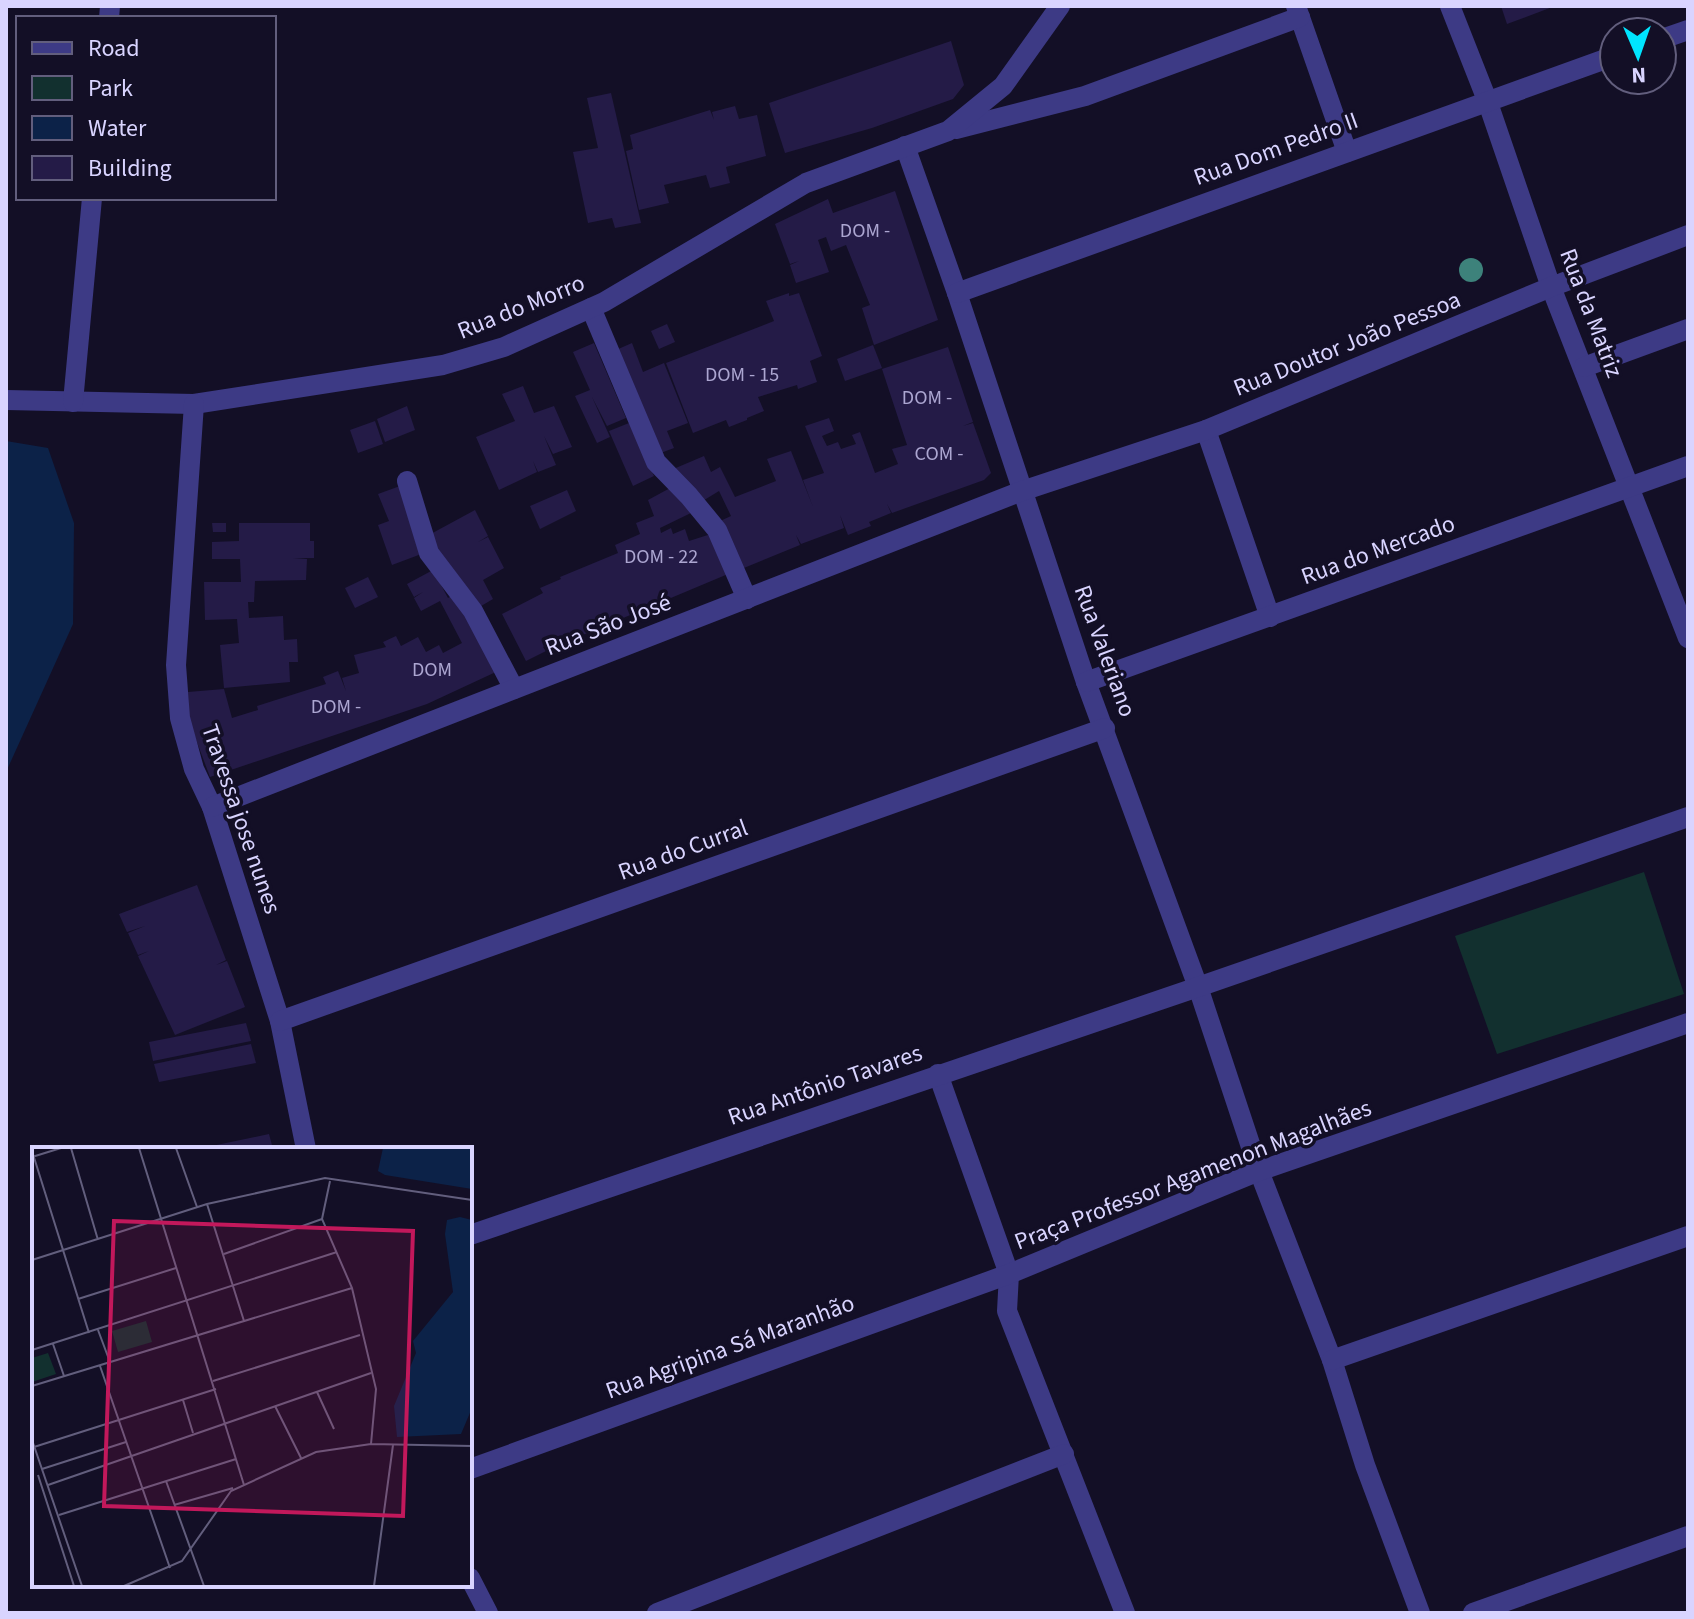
<svg xmlns="http://www.w3.org/2000/svg" width="1694" height="1619" font-family="'Source Sans 3',sans-serif">
	<style>
		.green { fill: #12302f }
		.water { fill: #0c2248 }
		.building { fill: #241b47 }
		.lines { fill: none; stroke-linecap: round; stroke-linejoin: round }
		.minor { stroke: #3d3a85; stroke-width: 20 }
		.tree { fill: #3d827b }
		.labels { text-anchor: middle; dominant-baseline: central; stroke-width: 7; stroke-linejoin: round; paint-order: stroke }
		.number-label { font-size: 20px; fill: #aca6d1 }
		.street-label { font-size: 24px; fill: #d9d4ff; stroke: #130f26 }
		.inset-road { fill: none; stroke: #625e7d; stroke-width: 2 }
		.view { fill: #c2185b; fill-opacity: 0.15; stroke: #c2185b; stroke-width: 4 }
		.inset-edge { fill: none; stroke: #d9d4ff; stroke-width: 4 }
	</style>
	<rect width="100%" height="100%" fill="#130f26"/>
	<path class="green" d="M1644,872L1684,994L1497,1054L1455,936Z"/>
	<path class="water" d="M6,441L48,448L74,523L73,624L6,772Z"/>
	<g class="building">
		<path d="M1501,6H1555L1507,24Z"/>
		<path d="M951,41L964,85L953,99L872,128L785,153L769,103Z"/>
		<path d="M611,93L641,223L615,228L612,218L588,223L573,152L598,148L587,98Z"/>
		<path d="M735,106L739,119L757,115L766,156L726,167L730,183L710,188L706,175L664,185L669,203L639,210L626,151L633,149L630,135L710,110L714,120L712,112Z"/>
		<path d="M895,191L938,320L874,345L862,308L870,305L846,245L831,251L826,237L818,240L829,272L796,283L790,265L799,261L790,264L775,224L828,199L833,213Z"/>
		<path d="M789,293V296L799,293L822,356L810,361L817,382L798,389L797,385L758,397L764,411L747,418V420L729,427L726,420L693,433L666,363L774,321L766,301Z"/>
		<path d="M667,324L675,342L659,349L651,331Z"/>
		<path d="M594,343L626,418L607,426L592,397L610,437L597,443L575,396L590,390L573,352Z"/>
		<path d="M632,343L643,372L664,363L688,423L667,431L674,448L658,454L616,350Z"/>
		<path d="M873,345L882,368L845,381L837,359Z"/>
		<path d="M948,347L973,422L963,426L973,423L991,473L984,480L892,513L887,504L891,513L869,522L871,526L848,535L840,515L844,528L801,544L796,535L800,545L739,570L718,522L731,516L719,491L701,502L671,470L704,456L711,472L720,467L735,497L776,481L767,459L791,451L813,507L803,480L824,473L805,426L829,418L834,431L822,436L827,446L838,442L841,449L856,444L852,435L860,432L875,473L898,464L892,449L907,445L882,369Z"/>
		<path d="M523,386L534,413L554,406L572,447L553,454L544,436L556,465L538,472L533,461L537,472L499,490L476,437L515,421L502,394Z"/>
		<path d="M407,406L415,430L385,442L377,419Z"/>
		<path d="M375,421L383,444L358,453L350,430Z"/>
		<path d="M629,423L654,476L633,486L609,431Z"/>
		<path d="M400,486L424,553L392,565L378,525L389,521L378,494Z"/>
		<path d="M672,487L693,512L660,528L661,533L671,528L673,534L685,529L689,541L711,534L728,574L566,642L563,637L543,647L546,651L526,661L502,614L543,593L540,588L561,579L560,577L618,553L615,545L640,534L636,523L654,516L648,500Z"/>
		<path d="M567,490L576,511L540,529L530,506Z"/>
		<path d="M475,510L488,536L478,542L488,537L504,568L483,580L493,599L476,609L427,536Z"/>
		<path d="M212,523H226V532H213Z"/>
		<path d="M239,523H310V541H314V558H293L307,559L306,580L255,581L254,602H248L249,618L283,616L284,640L297,639L298,662H289L290,682L224,688L220,645L239,643L237,619L205,620L204,582H241L240,559H212V542L239,541Z"/>
		<path d="M433,570L448,598L454,594L498,671L427,704L210,777L189,721L188,692L224,689L232,718L258,710L257,706L326,684L323,677L338,671L346,691L342,678L359,673L354,655L386,647L383,642L396,636L401,646L418,637L426,652L439,645L443,653L462,643L440,601L421,611L414,598L423,592L414,597L407,584Z"/>
		<path d="M368,577L378,597L355,608L345,588Z"/>
		<path d="M197,885L226,960L216,965L227,961L245,1007L175,1035L138,956L149,951L138,955L128,933L145,926L127,932L119,914Z"/>
		<path d="M246,1023L251,1041L153,1061L149,1042Z"/>
		<path d="M251,1044L256,1063L159,1082L154,1064Z"/>
		<path d="M269,1134L273,1149H202V1148Z"/>
	</g>
	<g class="lines">
		<g class="minor">
			<path d="M1296,6L1347,152"/>
			<path d="M1450,6L1487,100L1551,287L1688,638"/>
			<path d="M109,18L110,6"/>
			<path d="M1662,39L1688,30"/>
			<path d="M956,129L1085,96L1300,17"/>
			<path d="M905,146L957,293L1086,682L1198,987L1259,1171L1332,1360L1365,1465L1420,1613"/>
			<path d="M957,293L1614,56"/>
			<path d="M591,308L656,462L689,496L717,530L747,599"/>
			<path d="M1584,367L1688,329"/>
			<path d="M6,400L194,404L443,365L504,347L604,302L806,183L948,131L1003,86L1060,6"/>
			<path d="M73,402L92,198"/>
			<path d="M194,404L176,665L180,718L194,769L212,807L280,1021L306,1149"/>
			<path d="M1206,430L1270,617"/>
			<path d="M407,481L429,553L473,611L514,689"/>
			<path d="M1086,682L1688,466"/>
			<path d="M212,807L1022,491L1206,430L1551,287L1688,235"/>
			<path d="M280,1021L1105,728"/>
			<path d="M938,1074L1009,1274L1007,1311L1125,1613"/>
			<path d="M470,1235L1198,987L1688,817"/>
			<path d="M1332,1360L1688,1236"/>
			<path d="M470,1469L1009,1274L1259,1171L1688,1023"/>
			<path d="M470,1578L488,1613"/>
			<path d="M657,1613L1064,1454"/>
			<path d="M1473,1613L1688,1536"/>
		</g>
	</g>
	<circle class="tree" cx="1471" cy="270" r="12"/>
	<g class="labels">
		<g class="number-label">
			<text x="865" y="231">DOM -</text>
			<text x="742" y="375">DOM - 15</text>
			<text x="927" y="398">DOM -</text>
			<text x="939" y="454">COM -</text>
			<text x="661" y="557">DOM - 22</text>
			<text x="432" y="670">DOM</text>
			<text x="336" y="707">DOM -</text>
		</g>
		<g class="street-label">
			<text transform="translate(1276 149) rotate(-20)">Rua Dom Pedro II</text>
			<text transform="translate(521 307) rotate(-22)">Rua do Morro</text>
			<text transform="translate(1591 313) rotate(69)">Rua da Matriz</text>
			<text transform="translate(1347 344) rotate(-22)">Rua Doutor João Pessoa</text>
			<text transform="translate(1378 550) rotate(-20)">Rua do Mercado</text>
			<text transform="translate(608 625) rotate(-21)">Rua São José</text>
			<text transform="translate(1105 651) rotate(70)">Rua Valeriano</text>
			<text transform="translate(241 819) rotate(71)">Travessa jose nunes</text>
			<text transform="translate(683 850) rotate(-20)">Rua do Curral</text>
			<text transform="translate(825 1085) rotate(-19)">Rua Antônio Tavares</text>
			<text transform="translate(1193 1175) rotate(-21)">Praça Professor Agamenon Magalhães</text>
			<text transform="translate(730 1347) rotate(-20)">Rua Agripina Sá Maranhão</text>
		</g>
	</g>
	<g transform="translate(32 1147)">
		<rect width="440" height="440" fill="#130f26"/>
		<path d="M114,174L120,195L86,205L80,184ZM16,206L24,227L0,235V211Z" fill="#12302f"/>
		<path d="M351,1H440V42L353,28L346,24ZM428,70L440,73V261L429,287L365,290L362,259L384,206L381,194L421,145L413,87L415,73Z" fill="#0c2248"/>
		<path class="inset-road" d="M39,1L66,93M107,1L212,338M144,1L165,60M0,4L57,186M0,10L29,1M298,34L290,72L320,141L344,242L339,297M175,57L212,174M192,107L290,72M0,113L175,57L293,31L440,53M46,152L144,121M66,183L78,215M21,197L32,229M0,203L305,105M68,219L138,421M181,234L328,188M0,239L320,141M285,245L302,282M151,253L161,286M243,259L269,311M0,293L50,439M2,300L184,242M10,322L94,295M6,328L42,439M134,334L172,439M16,338L339,226M142,358L201,341M27,368L204,312M92,439L150,414L199,344L284,305L339,297L440,299M342,439L361,298"/>
		<path class="view" d="M82,74L381,84L371,369L72,359Z"/>
		<rect width="440" height="440" class="inset-edge"/>
	</g>
	<rect width="1694" height="1619" fill="none" stroke="#d9d4ff" stroke-width="16"/>
	<rect x="16" y="16" width="260" height="184" fill="#130f26" stroke="#625e7d" stroke-width="2"/>
	<rect x="32" y="42" width="40" height="12" fill="#3d3a85" stroke="#625e7d" stroke-width="2"/>
	<text x="88" y="56" font-size="24" fill="#d9d4ff">Road</text>
	<rect x="32" y="76" width="40" height="24" fill="#12302f" stroke="#625e7d" stroke-width="2"/>
	<text x="88" y="96" font-size="24" fill="#d9d4ff">Park</text>
	<rect x="32" y="116" width="40" height="24" fill="#0c2248" stroke="#625e7d" stroke-width="2"/>
	<text x="88" y="136" font-size="24" fill="#d9d4ff">Water</text>
	<rect x="32" y="156" width="40" height="24" fill="#241b47" stroke="#625e7d" stroke-width="2"/>
	<text x="88" y="176" font-size="24" fill="#d9d4ff">Building</text>
	<g transform="translate(1638 56) rotate(178)"><circle r="38" fill="#130f26" stroke="#625e7d" stroke-width="2"/>
	<path d="M0-6L14 30L0 20L-14 30Z" fill="#00e5ff"/>
	<text y="-12" font-size="22" font-weight="bold" text-anchor="middle" fill="#d9d4ff">N</text>
	</g>
</svg>
